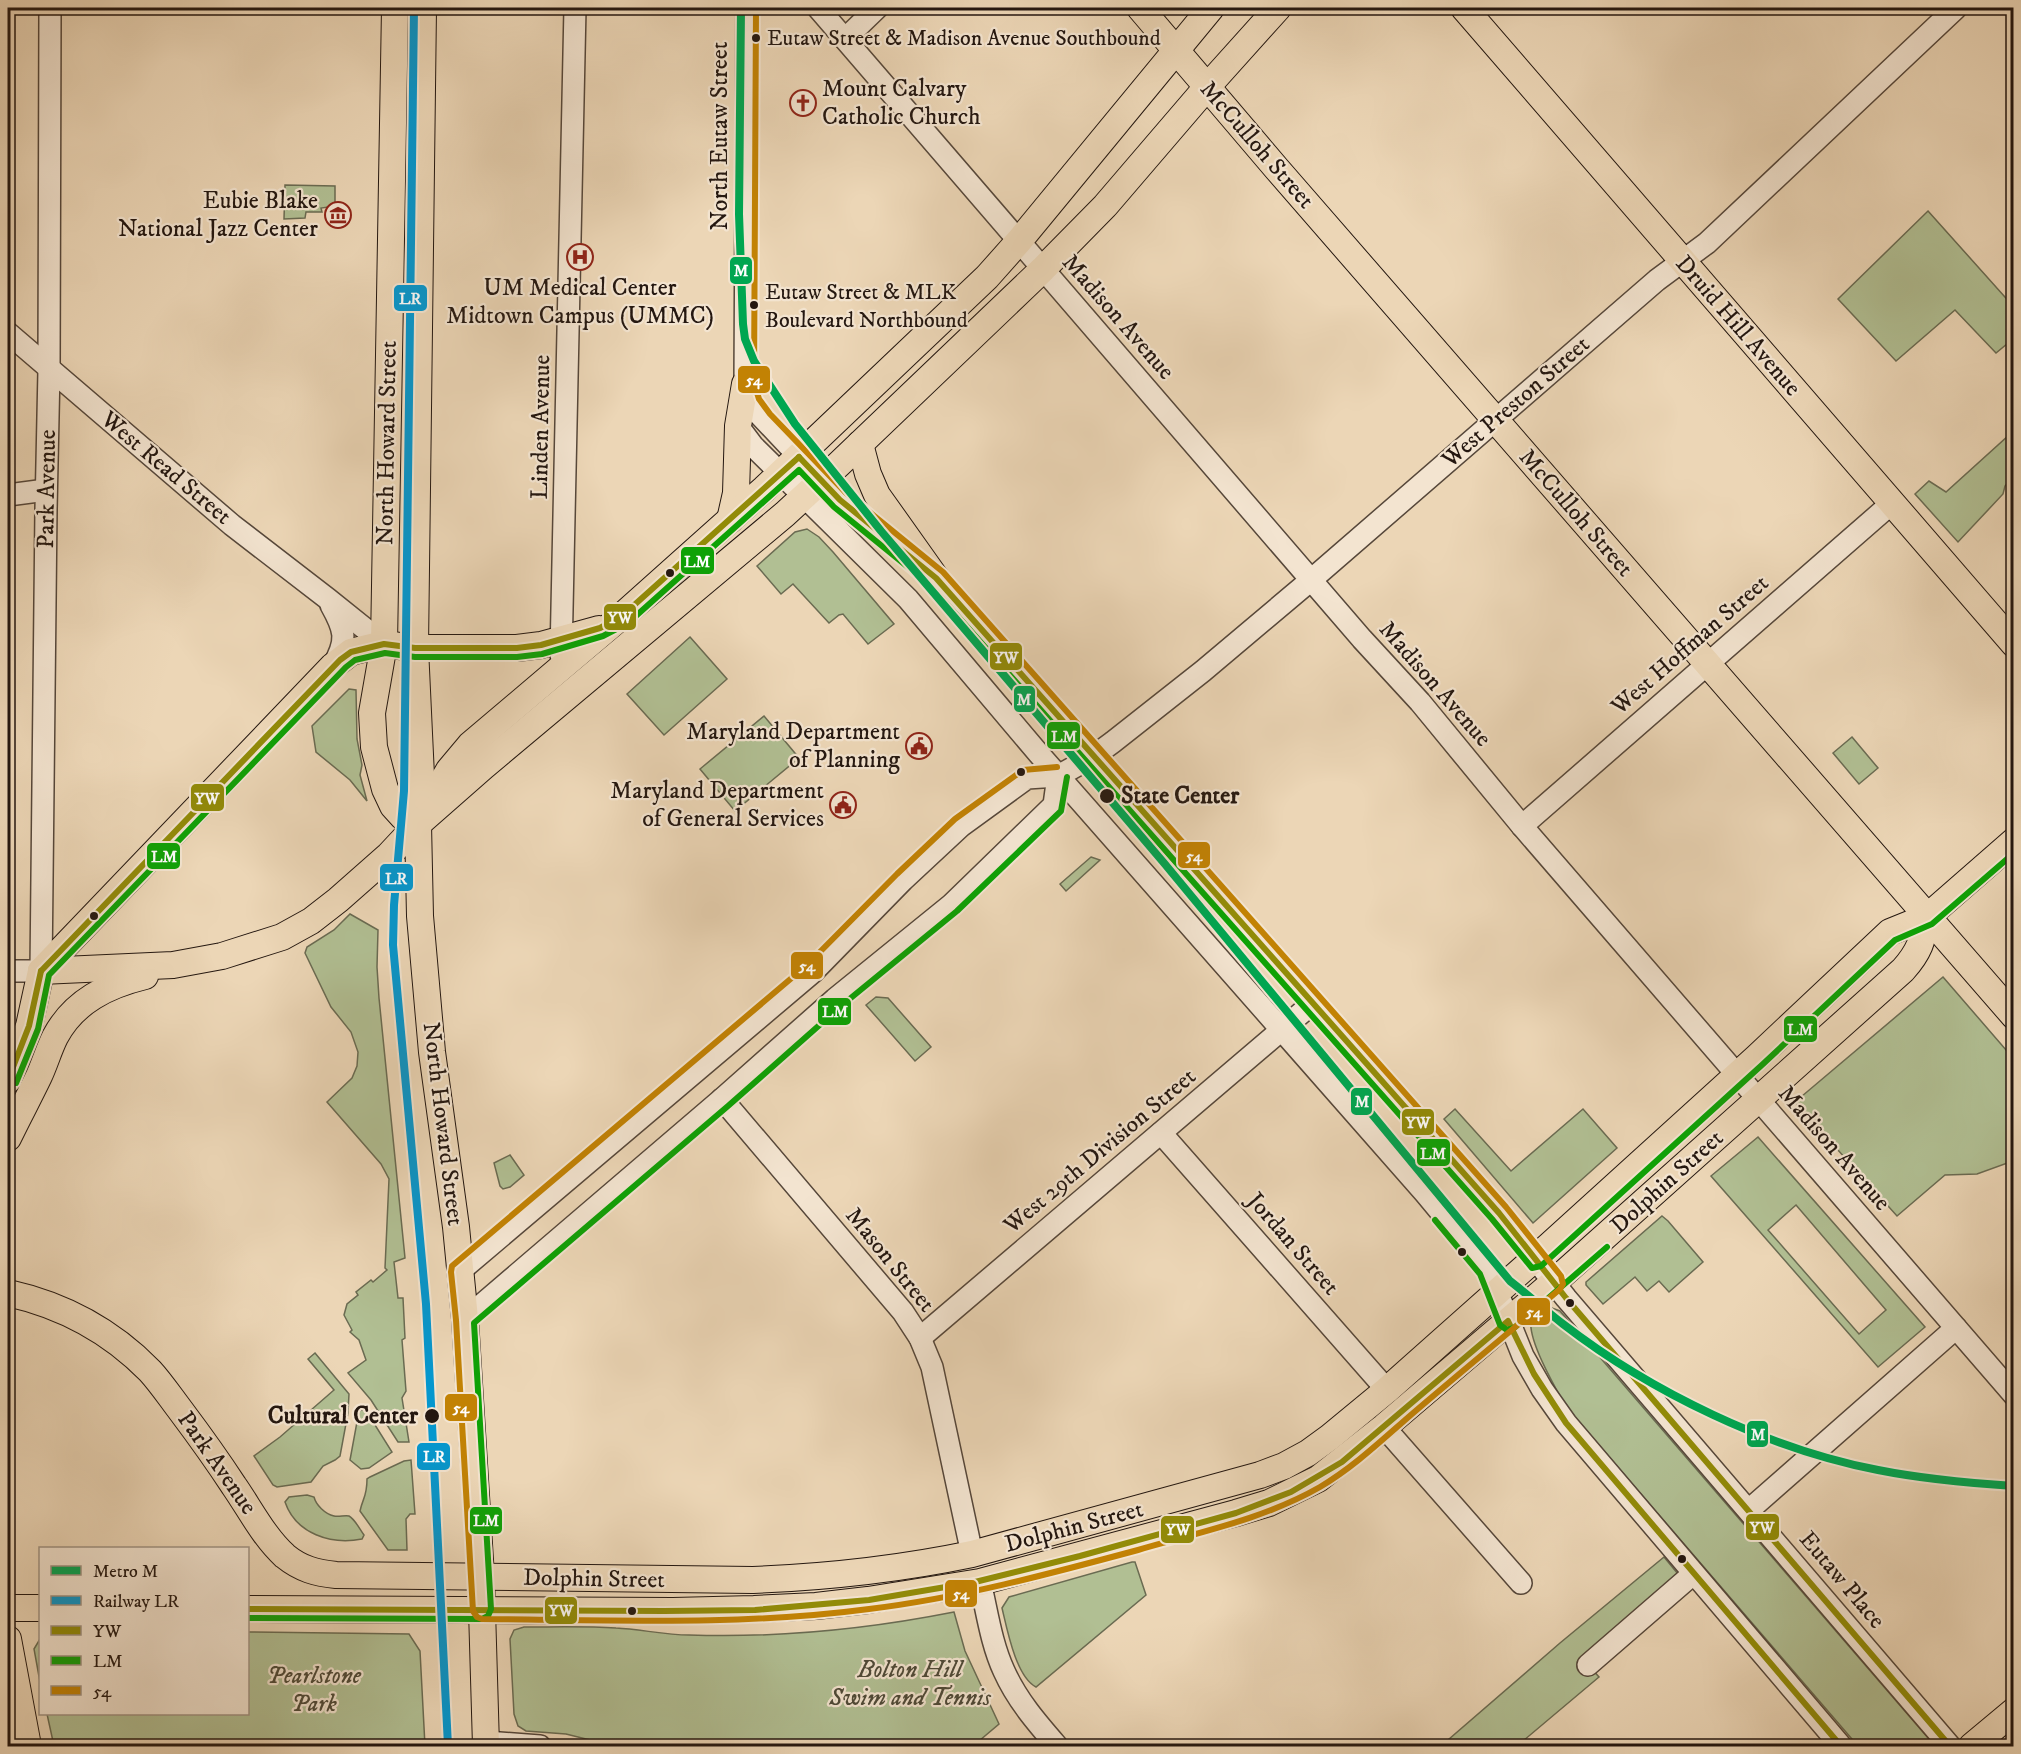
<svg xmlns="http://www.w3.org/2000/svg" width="2021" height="1754" font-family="'IM FELL DW Pica',serif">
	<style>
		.green { fill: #b1bf93; stroke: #6a6b52; stroke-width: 1.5; fill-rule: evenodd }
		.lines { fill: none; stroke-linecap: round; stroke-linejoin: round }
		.minor-casing { stroke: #56473a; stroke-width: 24 }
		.major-casing { stroke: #241710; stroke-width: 28 }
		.minor { stroke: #f3e4d0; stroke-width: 21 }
		.major { stroke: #ecd6b6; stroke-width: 26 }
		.bus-1-casing { stroke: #f3e4d0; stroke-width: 10 }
		.bus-2-casing { stroke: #f3e4d0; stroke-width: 10 }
		.bus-3-casing { stroke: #f3e4d0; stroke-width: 10 }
		.bus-1 { stroke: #928b08; stroke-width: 6 }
		.bus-2 { stroke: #0ea206; stroke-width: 6 }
		.bus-3 { stroke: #c28204; stroke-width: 6 }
		.rail-1-casing { stroke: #f3e4d0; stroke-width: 12 }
		.rail-1 { stroke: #0597ce; stroke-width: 8 }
		.metro-1-casing { stroke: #f3e4d0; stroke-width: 12 }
		.metro-1 { stroke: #00a651; stroke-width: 8 }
		.bus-dot { fill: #241710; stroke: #f3e4d0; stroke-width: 2 }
		.labels { text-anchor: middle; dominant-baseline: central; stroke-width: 4.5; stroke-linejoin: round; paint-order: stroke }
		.bus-label { font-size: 22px; fill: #241710; stroke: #f3e4d0; text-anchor: start }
		.poi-label { font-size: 24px; fill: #241710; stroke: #f3e4d0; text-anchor: end }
		.street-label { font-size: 24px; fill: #241710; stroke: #f3e4d0 }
		.stop-label { font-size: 24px; font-weight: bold; fill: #241710; stroke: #f3e4d0; text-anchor: start }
		.park-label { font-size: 24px; font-style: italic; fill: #4e4937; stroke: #f3e4d0 }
		.line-badge { stroke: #f3e4d0; stroke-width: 2 }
		.badge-label { font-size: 16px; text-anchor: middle; font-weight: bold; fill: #fff }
	</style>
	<rect width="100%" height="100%" fill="#ecd6b6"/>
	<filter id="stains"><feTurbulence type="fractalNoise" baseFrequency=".00333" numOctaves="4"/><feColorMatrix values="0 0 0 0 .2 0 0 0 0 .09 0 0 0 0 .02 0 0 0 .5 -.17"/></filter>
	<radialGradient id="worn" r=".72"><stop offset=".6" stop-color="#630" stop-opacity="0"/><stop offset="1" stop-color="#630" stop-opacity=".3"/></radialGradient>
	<g class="green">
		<path d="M285,185L335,186V206L321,208L322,212H306L305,218L284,219Z"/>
		<path d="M1928,211L2013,306V339L1996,353L1955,310L1896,361L1838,299Z"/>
		<path d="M2008,436L2013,445V476L2005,486L2003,494L1958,542L1915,494L1929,481L1946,492Z"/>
		<path d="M807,529L819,537L833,552L894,624L868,644L843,614L839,615L829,623L793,584L781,594L757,566L795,532Z"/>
		<path d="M690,637L727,679L664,735L627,694Z"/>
		<path d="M349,689L356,690L357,739L362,765L360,775L367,801L350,780L316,752L312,726Z"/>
		<path d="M764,716L799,758L735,811L700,769Z"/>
		<path d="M1852,737L1878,768L1859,784L1833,753Z"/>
		<path d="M1091,857L1100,860L1066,891L1060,884Z"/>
		<path d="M350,914L378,930L377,967L379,998L405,1258L394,1262L398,1298H403L405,1338L402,1340L406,1391L402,1398L409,1442H398L371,1400L348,1373L366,1360L359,1340L350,1332L352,1330L344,1315L347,1304L358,1295L356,1292L371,1280L373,1282L387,1270L385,1268L389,1179L381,1164L327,1102L352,1078L357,1066L358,1052L351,1032L331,1007L305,953L307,947L334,930Z"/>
		<path d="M1943,977L2013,1058V1161L1977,1174L1945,1175L1897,1216L1795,1102Z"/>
		<path d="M876,997L888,998L931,1047L915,1061L866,1005Z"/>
		<path d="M1455,1109L1511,1171L1583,1109L1617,1148L1533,1223L1444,1119Z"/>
		<path d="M1758,1137L1925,1327L1878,1367L1711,1176ZM1796,1205L1886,1310L1859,1334L1768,1230Z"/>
		<path d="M510,1155L524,1175L510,1187L503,1189L500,1186L494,1163Z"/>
		<path d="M1662,1216L1668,1221L1703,1262L1669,1292L1659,1281L1647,1291L1635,1277L1603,1304L1586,1285V1282Z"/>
		<path d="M1549,1307L1560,1311L1935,1746H1858L1566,1407C1556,1389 1528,1341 1531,1321Z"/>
		<path d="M315,1353L349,1394L348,1413L340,1456L335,1460L323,1466L311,1482L277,1487L273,1485L254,1456L280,1437L334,1390L308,1359Z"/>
		<path d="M365,1409L392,1452L369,1468L361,1469L350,1460L359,1411Z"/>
		<path d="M411,1460L415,1514H410L406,1519L407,1550H388L360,1511C363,1497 367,1497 367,1479L370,1477L404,1461Z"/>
		<path d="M307,1495L314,1497C316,1505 325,1514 334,1516C339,1517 345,1515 349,1516C355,1519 360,1530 364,1535L362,1539C331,1545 296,1534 285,1502L289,1497Z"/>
		<path d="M1664,1557L1683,1580L1591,1668L1599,1677L1517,1746H1441L1560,1643Z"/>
		<path d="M1132,1562H1135L1146,1595L1036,1687C1016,1677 1007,1629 1002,1608L1009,1597Z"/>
		<path d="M954,1612L965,1651L999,1724L973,1746H614L566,1734L526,1731L518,1726L514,1714L510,1639L514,1630L524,1627C554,1627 585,1626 616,1628C640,1629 664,1635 689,1635C777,1638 868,1629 954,1612Z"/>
		<path d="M248,1632L409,1634L420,1651L425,1746H54L47,1714H248Z"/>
		<path d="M40,1639V1682L34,1649Z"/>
	</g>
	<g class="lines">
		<defs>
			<g id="minor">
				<path d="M747,8L745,384L751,403L757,412L840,500L936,578L1008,659L1499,1213L1566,1298L1950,1746"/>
				<path d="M818,8L1362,639L1420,702L1522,826L2014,1395"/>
				<path d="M845,39L877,8"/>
				<path d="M8,333L232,525L328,599L384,644"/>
				<path d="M738,426L753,446L908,599L1039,754L1425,1193L1488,1269L1523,1356L1542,1389L1566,1423L1841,1746"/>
				<path d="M8,495L46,490"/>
				<path d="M331,605C345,630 348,640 333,666"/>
				<path d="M561,655L575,8"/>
				<path d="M1522,826L1892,503"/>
				<path d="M8,971H41L46,509L49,370L50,8"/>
				<path d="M722,1099L903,1312L920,1338L932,1367L972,1554"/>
				<path d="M1161,1133L1387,1390"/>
				<path d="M460,1271L813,972L903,880L961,826L1027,778L1058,776L1094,756L1113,742L1203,671L1311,580L1657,280L1707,243L1956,8"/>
				<path d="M465,1319L722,1099L835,999L951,905L1054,805L1058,776"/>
				<path d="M920,1338L1313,1003"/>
				<path d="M1384,1427L1521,1583"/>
				<path d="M1749,1510L1956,1328"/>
				<path d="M980,1582C987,1611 991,1643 1004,1671C1017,1700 1037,1723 1057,1746"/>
				<path d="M1588,1665L1693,1574"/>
				<path d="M486,1742L540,1746"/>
			</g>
			<g id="major">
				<path d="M395,8L384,644L372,713L374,747L385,789L393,806L403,817L418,824"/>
				<path d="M423,8L415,648L421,776L418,824L420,916L432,1052L456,1227L465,1319L481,1576L486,1746"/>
				<path d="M1140,8L1277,169L2014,1016"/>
				<path d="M1464,8L2014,644"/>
				<path d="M860,444L868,474L877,495L936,578"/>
				<path d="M730,520L736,493L738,426L745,384"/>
				<path d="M427,808L449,770L470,745L622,616L764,489L987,277L1019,241L1211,8"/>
				<path d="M41,971L173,965L222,956L282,937L311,921L338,900L389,855L418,824L484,766L785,514L839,464L1043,269L1105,206L1207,87L1278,8"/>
				<path d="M41,971L333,666L351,652L384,644L415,648H517L541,645L599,629"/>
				<path d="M8,1080L29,1026L41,971"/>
				<path d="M8,1138C18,1117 29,1097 39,1076C45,1063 49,1049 55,1037C74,1001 108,985 145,976"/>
				<path d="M8,1293C62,1305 111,1331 150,1371C161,1383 171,1398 181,1411C199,1435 217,1460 234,1486C250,1509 264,1537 285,1556C301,1569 316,1573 336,1575L753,1580C827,1577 900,1569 972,1554L1260,1475L1284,1466L1308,1453L1330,1437L1387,1390L1550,1245L1757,1057L1890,932L1927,917L2014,841"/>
				<path d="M8,1608H40"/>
				<path d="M248,1609L673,1611L754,1609L816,1606L868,1600L980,1582L1236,1513L1269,1503L1318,1479L1384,1427L1554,1282L1903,970C1920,951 1922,941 1927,917"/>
				<path d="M8,1639L28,1746"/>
				<path d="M1972,1746L2014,1711"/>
			</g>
		</defs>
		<use href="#minor" class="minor-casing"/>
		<use href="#major" class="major-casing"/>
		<use href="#minor" class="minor"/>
		<use href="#major" class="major"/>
		<defs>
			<g id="bus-1">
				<path d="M799,457L840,500L936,578L1499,1213L1566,1298L1950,1746"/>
				<path d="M41,971L340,660L351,652L384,644L415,648H517L541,645L600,628L622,616L799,457"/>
				<path d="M8,1080L29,1026L41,971"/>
				<path d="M248,1609L664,1611L755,1610L869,1600L975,1582L1080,1556L1236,1513L1291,1492L1342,1462L1508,1321L1534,1374L1566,1423L1841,1746"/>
			</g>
			<g id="bus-2">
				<path d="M16,1083L38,1029L49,975L346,667L355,660L385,653L415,657H517L542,654L603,636L628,623L799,470L834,507L930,585L1492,1219L1532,1268L1541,1266L1763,1064L1895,940L1932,924L2014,853"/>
				<path d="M1435,1220L1480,1274L1500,1325L1507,1330L1514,1328L1607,1247"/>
				<path d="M248,1618L482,1619L488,1616L491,1609L474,1323L728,1106L841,1006L957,911L1061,811L1067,777"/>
			</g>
			<path id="bus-3" d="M756,8L754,383L759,399L770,414L846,493L943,572L1506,1207L1561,1276L1563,1284L1560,1289C1511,1331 1461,1372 1412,1414C1383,1439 1354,1467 1320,1487C1264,1519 1200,1532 1138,1550C1049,1574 960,1598 869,1609C741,1626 611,1620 482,1619L477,1617L473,1611L456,1320L451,1272L452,1266L807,965L897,874L955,819L1023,770L1057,767"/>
		</defs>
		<use href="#bus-1" class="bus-1-casing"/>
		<use href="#bus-2" class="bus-2-casing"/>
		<use href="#bus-3" class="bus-3-casing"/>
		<use href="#bus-1" class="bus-1"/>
		<use href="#bus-2" class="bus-2"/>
		<use href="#bus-3" class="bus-3"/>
		<defs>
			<path id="rail-1" d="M414,8L404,791L394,905L393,945L426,1304L448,1746"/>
		</defs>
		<use href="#rail-1" class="rail-1-casing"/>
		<use href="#rail-1" class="rail-1"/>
		<defs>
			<path id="metro-1" d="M741,8L739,214L743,324L745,339L754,361L795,424L881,531L1164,863L1510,1281C1528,1295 1545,1310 1563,1324C1651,1392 1769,1449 1878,1470C1923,1479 1968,1483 2014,1486"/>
		</defs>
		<use href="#metro-1" class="metro-1-casing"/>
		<use href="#metro-1" class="metro-1"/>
	</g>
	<defs>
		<symbol id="church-ring" viewBox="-11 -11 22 22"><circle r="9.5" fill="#f3e4d0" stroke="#8f2418" stroke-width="1.5"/><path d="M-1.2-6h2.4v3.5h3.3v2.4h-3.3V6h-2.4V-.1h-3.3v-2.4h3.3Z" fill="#8f2418"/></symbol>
		<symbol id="museum-ring" viewBox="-11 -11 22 22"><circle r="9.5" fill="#f3e4d0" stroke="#8f2418" stroke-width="1.5"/><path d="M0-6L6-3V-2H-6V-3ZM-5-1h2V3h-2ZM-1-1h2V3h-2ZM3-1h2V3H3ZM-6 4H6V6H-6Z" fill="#8f2418"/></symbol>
		<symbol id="hospital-ring" viewBox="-11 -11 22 22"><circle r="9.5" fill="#f3e4d0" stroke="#8f2418" stroke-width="1.5"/><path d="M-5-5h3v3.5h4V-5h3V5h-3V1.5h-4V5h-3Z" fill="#8f2418"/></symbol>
		<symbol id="civic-ring" viewBox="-11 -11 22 22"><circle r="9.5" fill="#f3e4d0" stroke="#8f2418" stroke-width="1.5"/><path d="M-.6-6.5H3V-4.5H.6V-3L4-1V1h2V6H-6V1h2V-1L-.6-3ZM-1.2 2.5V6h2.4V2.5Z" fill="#8f2418"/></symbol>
	</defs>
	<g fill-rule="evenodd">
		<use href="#church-ring" x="788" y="88" width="30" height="30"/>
		<use href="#museum-ring" x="323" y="200" width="30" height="30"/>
		<use href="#hospital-ring" x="565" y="242" width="30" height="30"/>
		<use href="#civic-ring" x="904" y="731" width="30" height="30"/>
		<use href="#civic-ring" x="828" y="790" width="30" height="30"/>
	</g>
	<g class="bus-dot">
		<circle cx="756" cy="38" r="5"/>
		<circle cx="754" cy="305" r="5"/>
		<circle cx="670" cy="573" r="5"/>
		<circle cx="1021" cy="772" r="5"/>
		<circle cx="1107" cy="796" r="8"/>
		<circle cx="94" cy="916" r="5"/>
		<circle cx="1462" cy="1252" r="5"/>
		<circle cx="1570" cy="1303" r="5"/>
		<circle cx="432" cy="1416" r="8"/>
		<circle cx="1682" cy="1559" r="5"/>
		<circle cx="632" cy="1611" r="5"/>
	</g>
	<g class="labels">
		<g class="bus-label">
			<text x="767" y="38">Eutaw Street &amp; Madison Avenue Southbound</text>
			<text x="765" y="292">Eutaw Street &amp; MLK<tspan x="765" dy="28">Boulevard Northbound</tspan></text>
		</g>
		<g class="poi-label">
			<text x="822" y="89" text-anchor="start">Mount Calvary<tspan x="822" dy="28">Catholic Church</tspan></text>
			<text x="318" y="201">Eubie Blake<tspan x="318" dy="28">National Jazz Center</tspan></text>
			<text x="580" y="288" text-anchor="middle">UM Medical Center<tspan x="580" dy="28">Midtown Campus (UMMC)</tspan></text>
			<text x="900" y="732">Maryland Department<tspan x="900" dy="28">of Planning</tspan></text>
			<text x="824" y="791">Maryland Department<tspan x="824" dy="28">of General Services</tspan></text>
		</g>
		<g class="street-label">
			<text transform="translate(720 136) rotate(-90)">North Eutaw Street</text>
			<text transform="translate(1257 145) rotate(49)">McCulloh Street</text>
			<text transform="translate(1118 317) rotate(49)">Madison Avenue</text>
			<text transform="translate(1738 326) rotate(49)">Druid Hill Avenue</text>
			<text transform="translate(1516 402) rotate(-41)">West Preston Street</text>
			<text transform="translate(541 427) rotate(-89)">Linden Avenue</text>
			<text transform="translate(387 443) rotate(-89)">North Howard Street</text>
			<text transform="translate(166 468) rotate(40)">West Read Street</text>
			<text transform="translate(47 489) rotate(-89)">Park Avenue</text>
			<text transform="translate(1576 513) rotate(49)">McCulloh Street</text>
			<text transform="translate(1690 645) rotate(-41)">West Hoffman Street</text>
			<text transform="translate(1435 684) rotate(49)">Madison Avenue</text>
			<text transform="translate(443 1124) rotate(83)">North Howard Street</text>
			<text transform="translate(1834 1148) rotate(49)">Madison Avenue</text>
			<text transform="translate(1100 1151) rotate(-40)">West 29th Division Street</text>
			<text transform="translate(1667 1182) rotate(-42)">Dolphin Street</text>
			<text transform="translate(1293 1244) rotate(49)">Jordan Street</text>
			<text transform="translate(890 1260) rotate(51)">Mason Street</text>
			<text transform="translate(217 1463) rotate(55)">Park Avenue</text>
			<text transform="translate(1074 1527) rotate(-15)">Dolphin Street</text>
			<text transform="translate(594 1579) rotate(1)">Dolphin Street</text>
			<text transform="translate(1842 1580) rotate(50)">Eutaw Place</text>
		</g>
		<g class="stop-label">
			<text x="1121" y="796">State Center</text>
			<text x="418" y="1416" text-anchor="end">Cultural Center</text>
		</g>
		<g class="park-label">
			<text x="910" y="1670">Bolton Hill<tspan x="910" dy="28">Swim and Tennis</tspan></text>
			<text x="314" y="1676">Pearlstone<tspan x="314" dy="28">Park</tspan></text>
		</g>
	</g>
	<g class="line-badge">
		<rect x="729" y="256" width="24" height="29" rx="6" fill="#00a651"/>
		<rect x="393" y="284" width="35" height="28" rx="6" fill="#0597ce"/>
		<rect x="737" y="365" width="34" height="29" rx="6" fill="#c28204"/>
		<rect x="680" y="546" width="35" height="29" rx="6" fill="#0ea206"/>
		<rect x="603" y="603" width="34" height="28" rx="6" fill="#928b08"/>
		<rect x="989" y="642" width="34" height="29" rx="6" fill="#928b08"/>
		<rect x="1013" y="685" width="23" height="28" rx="6" fill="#00a651"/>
		<rect x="1046" y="721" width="35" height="29" rx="6" fill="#0ea206"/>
		<rect x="190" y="783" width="35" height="29" rx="6" fill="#928b08"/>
		<rect x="1177" y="841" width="34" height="28" rx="6" fill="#c28204"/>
		<rect x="146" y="842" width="35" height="28" rx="6" fill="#0ea206"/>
		<rect x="379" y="863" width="35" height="29" rx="6" fill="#0597ce"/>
		<rect x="790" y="951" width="34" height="29" rx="6" fill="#c28204"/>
		<rect x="817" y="997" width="35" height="29" rx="6" fill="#0ea206"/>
		<rect x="1783" y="1015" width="35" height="28" rx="6" fill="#0ea206"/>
		<rect x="1350" y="1087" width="23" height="29" rx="6" fill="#00a651"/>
		<rect x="1401" y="1108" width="34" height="28" rx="6" fill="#928b08"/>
		<rect x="1416" y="1138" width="35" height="29" rx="6" fill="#0ea206"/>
		<rect x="1516" y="1297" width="35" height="29" rx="6" fill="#c28204"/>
		<rect x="444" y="1393" width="34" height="29" rx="6" fill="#c28204"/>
		<rect x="1746" y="1420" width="23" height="28" rx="6" fill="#00a651"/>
		<rect x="416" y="1442" width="35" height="29" rx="6" fill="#0597ce"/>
		<rect x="469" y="1506" width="34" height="29" rx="6" fill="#0ea206"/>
		<rect x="1745" y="1513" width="35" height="28" rx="6" fill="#928b08"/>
		<rect x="1160" y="1515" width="35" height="29" rx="6" fill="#928b08"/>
		<rect x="944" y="1579" width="34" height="29" rx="6" fill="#c28204"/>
		<rect x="544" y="1596" width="34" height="29" rx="6" fill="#928b08"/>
	</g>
	<g class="badge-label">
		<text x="741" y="276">M</text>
		<text x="410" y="304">LR</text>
		<text x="754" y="385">54</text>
		<text x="697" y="567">LM</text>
		<text x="620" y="623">YW</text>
		<text x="1006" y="663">YW</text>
		<text x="1024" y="705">M</text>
		<text x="1064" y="742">LM</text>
		<text x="207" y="804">YW</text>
		<text x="1194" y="861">54</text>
		<text x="164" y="862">LM</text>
		<text x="396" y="884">LR</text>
		<text x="807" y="971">54</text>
		<text x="835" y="1017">LM</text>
		<text x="1800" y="1035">LM</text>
		<text x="1362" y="1107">M</text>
		<text x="1418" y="1128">YW</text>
		<text x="1433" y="1159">LM</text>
		<text x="1534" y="1317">54</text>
		<text x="461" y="1413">54</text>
		<text x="1758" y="1440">M</text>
		<text x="434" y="1462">LR</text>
		<text x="486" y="1526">LM</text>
		<text x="1762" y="1533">YW</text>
		<text x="1178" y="1535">YW</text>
		<text x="961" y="1599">54</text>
		<text x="561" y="1616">YW</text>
	</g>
	<rect width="2021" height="1754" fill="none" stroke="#ecd6b6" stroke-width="30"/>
	<rect x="9" y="9" width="2003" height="1736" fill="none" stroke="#241710" stroke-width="3"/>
	<rect x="15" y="15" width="1991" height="1724" fill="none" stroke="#241710" stroke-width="1.5"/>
	<rect x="39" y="1547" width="210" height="168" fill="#f3e4d0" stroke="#a09283" stroke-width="1.5"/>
	<rect x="51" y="1566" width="30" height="9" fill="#00a651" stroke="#a09283" stroke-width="1.5"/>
	<text x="93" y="1577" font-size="18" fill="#241710">Metro M</text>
	<rect x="51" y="1596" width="30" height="9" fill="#0597ce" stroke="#a09283" stroke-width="1.5"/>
	<text x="93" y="1607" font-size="18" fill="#241710">Railway LR</text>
	<rect x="51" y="1626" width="30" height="9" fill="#928b08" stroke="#a09283" stroke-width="1.5"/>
	<text x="93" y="1637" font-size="18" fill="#241710">YW</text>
	<rect x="51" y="1656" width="30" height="9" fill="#0ea206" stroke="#a09283" stroke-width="1.5"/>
	<text x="93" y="1667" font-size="18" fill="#241710">LM</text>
	<rect x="51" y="1686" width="30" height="9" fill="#c28204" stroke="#a09283" stroke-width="1.5"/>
	<text x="93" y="1697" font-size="18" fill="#241710">54</text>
	<rect width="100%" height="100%" filter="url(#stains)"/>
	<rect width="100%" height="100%" fill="url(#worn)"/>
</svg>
